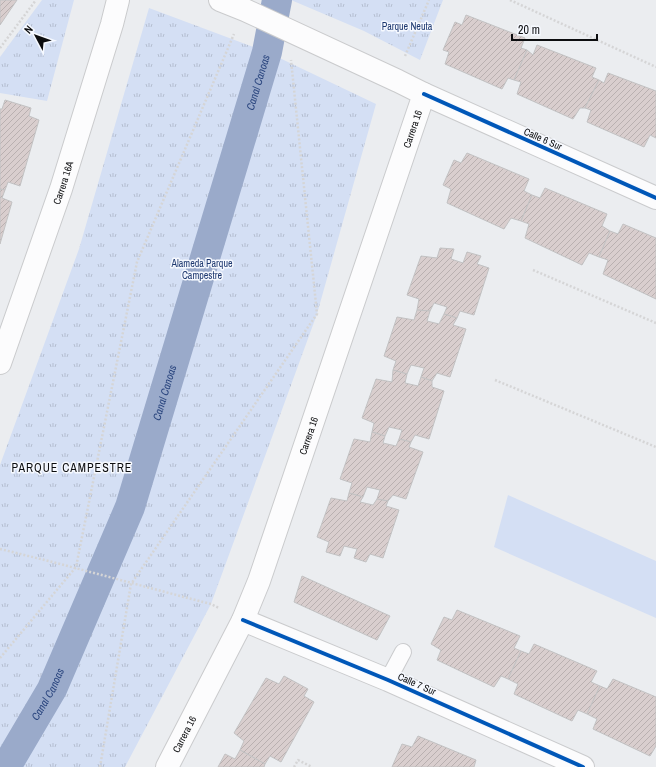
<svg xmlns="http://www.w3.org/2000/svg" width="656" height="767" font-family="'Archivo Narrow',sans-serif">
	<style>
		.grass { fill: #d4dff4 }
		.park { fill: url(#park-tufts) }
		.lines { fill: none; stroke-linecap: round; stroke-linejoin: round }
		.canal { stroke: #9aaaca; stroke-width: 30 }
		.building { fill: url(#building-hatch); stroke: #c2c2c3 }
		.lane-casing { stroke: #cacbcd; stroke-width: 18 }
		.street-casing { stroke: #cacbcd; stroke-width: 24 }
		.secondary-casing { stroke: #cacbcd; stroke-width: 24 }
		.path { stroke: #d5d5d6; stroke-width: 2.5; stroke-dasharray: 2 2; stroke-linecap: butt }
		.lane { stroke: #fcfcfd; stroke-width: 16 }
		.street { stroke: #fcfcfd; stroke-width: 22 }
		.secondary { stroke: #fcfcfd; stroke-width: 22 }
		.cycleway-casing { stroke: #f6f9ff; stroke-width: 6 }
		.cycleway { stroke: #0057b8; stroke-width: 4 }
		.labels { text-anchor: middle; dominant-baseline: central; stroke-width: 3; stroke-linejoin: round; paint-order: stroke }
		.park-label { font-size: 10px; fill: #1d386f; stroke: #f6f9ff }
		.street-label { font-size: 10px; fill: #0c0d0f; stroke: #f6f9ff }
		.water-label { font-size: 11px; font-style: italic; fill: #2b467f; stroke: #f6f9ff }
		.quarter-label { font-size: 12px; letter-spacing: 1px; fill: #0c0d0f; stroke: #f6f9ff }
	</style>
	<defs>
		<pattern id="park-tufts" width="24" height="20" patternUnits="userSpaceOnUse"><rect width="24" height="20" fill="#d4dff4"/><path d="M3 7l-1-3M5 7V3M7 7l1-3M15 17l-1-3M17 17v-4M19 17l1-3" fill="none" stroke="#b5bed0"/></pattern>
		<pattern id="building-hatch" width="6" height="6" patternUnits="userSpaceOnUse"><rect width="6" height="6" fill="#d9cece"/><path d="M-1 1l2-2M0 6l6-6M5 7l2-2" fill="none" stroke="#b9b0b0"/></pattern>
	</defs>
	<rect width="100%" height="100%" fill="#ebedf0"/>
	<path class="grass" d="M508,495L656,561V618L494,547Z"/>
	<g class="park">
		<path d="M42,0H74L47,101L0,93V57Z"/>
		<path d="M291,0H443L420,60L364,31Z"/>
		<path d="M149,8L267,52L376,104L317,314L211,604L125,767H0V465L79,249Z"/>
	</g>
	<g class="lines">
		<path class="canal" id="s1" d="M6,767L52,689L130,507L267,52L277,0"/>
	</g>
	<g class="building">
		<path d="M0,0H17L0,25Z"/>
		<path d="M466,15L525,38L521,48L527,50L514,80L508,78L502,89L445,64L449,52L443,50L455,22L462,25Z"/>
		<path d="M537,45L596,68L592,77L599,80L585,108H580L573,119L517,94L521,82L514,80L527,50L533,55Z"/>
		<path d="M608,73L656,91V138L650,135L644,147L587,122L591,110L585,108L599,80L604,83Z"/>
		<path d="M5,100L31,108L29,116L39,120L20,186L8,182L5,190L0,189V109H2Z"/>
		<path d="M467,153L529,179L524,191L532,195L521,221L511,218L504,229L447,203L451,189L443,185L454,160L461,163Z"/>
		<path d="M545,188L607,214L602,226L610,231L599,257L589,253L582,265L525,238L529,224L521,221L532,195L540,198Z"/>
		<path d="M0,189L5,190L2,198L12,202L0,244Z"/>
		<path d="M623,224L656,238V299L603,274L608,260L599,257L610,231L618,234Z"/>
		<path d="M440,248L454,249L451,259L463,263L467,252L481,256L477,264L489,268L474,315L460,311L457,318L444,314L447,307L434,303L430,311L417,310L419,299L407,295L421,256L437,258Z"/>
		<path d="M417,310L430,311L427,321L439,324L444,314L457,318L453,325L466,329L450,377L437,373L432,381L421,377L424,368L411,365L407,374L393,370L396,361L384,356L397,317L414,320Z"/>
		<path d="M393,370L407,374L405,383L418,386L421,377L432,381V387L444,391L429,439L415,435L411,442L399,439L402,430L389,427L385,436L372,432L374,423L362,418L376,379L392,382Z"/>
		<path d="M372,432L385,436L383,443L396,446L399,439L411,442L409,447L423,452L406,499L393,495L388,501L377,499L380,490L367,487L363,497L349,493L352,483L340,479L354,439L370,442Z"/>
		<path d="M349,493L363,497L360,502L373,505L377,499L388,501L386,506L399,510L383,558L370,554L366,562L354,558L357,549L344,546L340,556L326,552L329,542L317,537L331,498L347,501Z"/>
		<path d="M302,576L390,616L377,640L294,602Z"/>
		<path d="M457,610L520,636L514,648L521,651L508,679L501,676L494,687L437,660L441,650L431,644L444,617L452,620Z"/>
		<path d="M534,644L597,671L591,682L600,686L587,714L578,710L572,721L514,694L518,684L508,679L521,651L529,654Z"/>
		<path d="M284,676L308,689L304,696L314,702L281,762L270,756L265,764L240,750L244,741L234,733L266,678L279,684Z"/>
		<path d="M613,679L656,697V746L650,756L593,729L597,719L587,714L600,686L607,689Z"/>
		<path d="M418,736L476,760L474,767H392L402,744L412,747Z"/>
		<path d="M240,750L265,764L264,767H218L225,754L235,759Z"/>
	</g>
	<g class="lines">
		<defs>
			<path id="lane" d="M388,680L403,652"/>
			<g id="street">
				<path d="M424,94L656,198"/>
				<path d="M243,620L388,680L583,767"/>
			</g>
			<g id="secondary">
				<path id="s2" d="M0,363L61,189L112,24L118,0"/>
				<path id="s3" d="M167,767L243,620L259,581L424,94L398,81L245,10L220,0"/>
			</g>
		</defs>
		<use href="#lane" class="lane-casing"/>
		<use href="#street" class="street-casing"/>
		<use href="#secondary" class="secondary-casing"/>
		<g class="path">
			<path d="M510,0L656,67"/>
			<path d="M0,48L36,0"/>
			<path d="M405,56L429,0"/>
			<path d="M533,270L656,323"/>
			<path d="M495,380L656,447"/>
			<path d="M0,549C71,566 141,586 211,604L219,608"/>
			<path d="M0,658L76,567L137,262L234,34"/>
			<path d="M100,767L131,584L317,314L291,60"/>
			<path d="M294,767L298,760L312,767"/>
		</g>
		<use href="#lane" class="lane"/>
		<use href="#street" class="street"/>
		<use href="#secondary" class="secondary"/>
		<defs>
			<g id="cycleway">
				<path d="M424,94L656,198"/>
				<path d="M243,620L388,680L583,767"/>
			</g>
		</defs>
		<use href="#cycleway" class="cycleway-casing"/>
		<use href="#cycleway" class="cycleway"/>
	</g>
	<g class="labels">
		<g class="park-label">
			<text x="407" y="26">Parque Neuta</text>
			<text x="202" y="263">Alameda Parque<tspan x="202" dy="12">Campestre</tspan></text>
		</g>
		<g class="street-label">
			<text stroke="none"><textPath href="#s3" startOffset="685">Carrera 16</textPath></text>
			<text transform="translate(543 139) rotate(24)">Calle 6 Sur</text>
			<text stroke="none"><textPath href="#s2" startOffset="191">Carrera 16A</textPath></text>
			<text stroke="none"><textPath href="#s3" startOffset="361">Carrera 16</textPath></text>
			<text transform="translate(417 684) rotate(24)">Calle 7 Sur</text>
			<text stroke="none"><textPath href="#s3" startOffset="37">Carrera 16</textPath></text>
		</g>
		<g class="water-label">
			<text stroke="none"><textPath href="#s1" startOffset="732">Canal Canoas</textPath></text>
			<text stroke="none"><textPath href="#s1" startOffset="408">Canal Canoas</textPath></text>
			<text stroke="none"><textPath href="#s1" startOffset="84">Canal Canoas</textPath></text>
		</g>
		<g class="quarter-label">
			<text x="72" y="468">PARQUE CAMPESTRE</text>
		</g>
	</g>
	<g transform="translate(36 36) rotate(311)" stroke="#f6f9ff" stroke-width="3" paint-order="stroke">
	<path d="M0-3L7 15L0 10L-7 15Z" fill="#0c0d0f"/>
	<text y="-6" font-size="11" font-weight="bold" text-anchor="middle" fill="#0c0d0f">N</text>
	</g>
	<path d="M512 34v6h85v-6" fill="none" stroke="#0c0d0f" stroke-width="2"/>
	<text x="518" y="34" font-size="12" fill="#0c0d0f" stroke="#f6f9ff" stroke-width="3" paint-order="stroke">20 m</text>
</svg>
